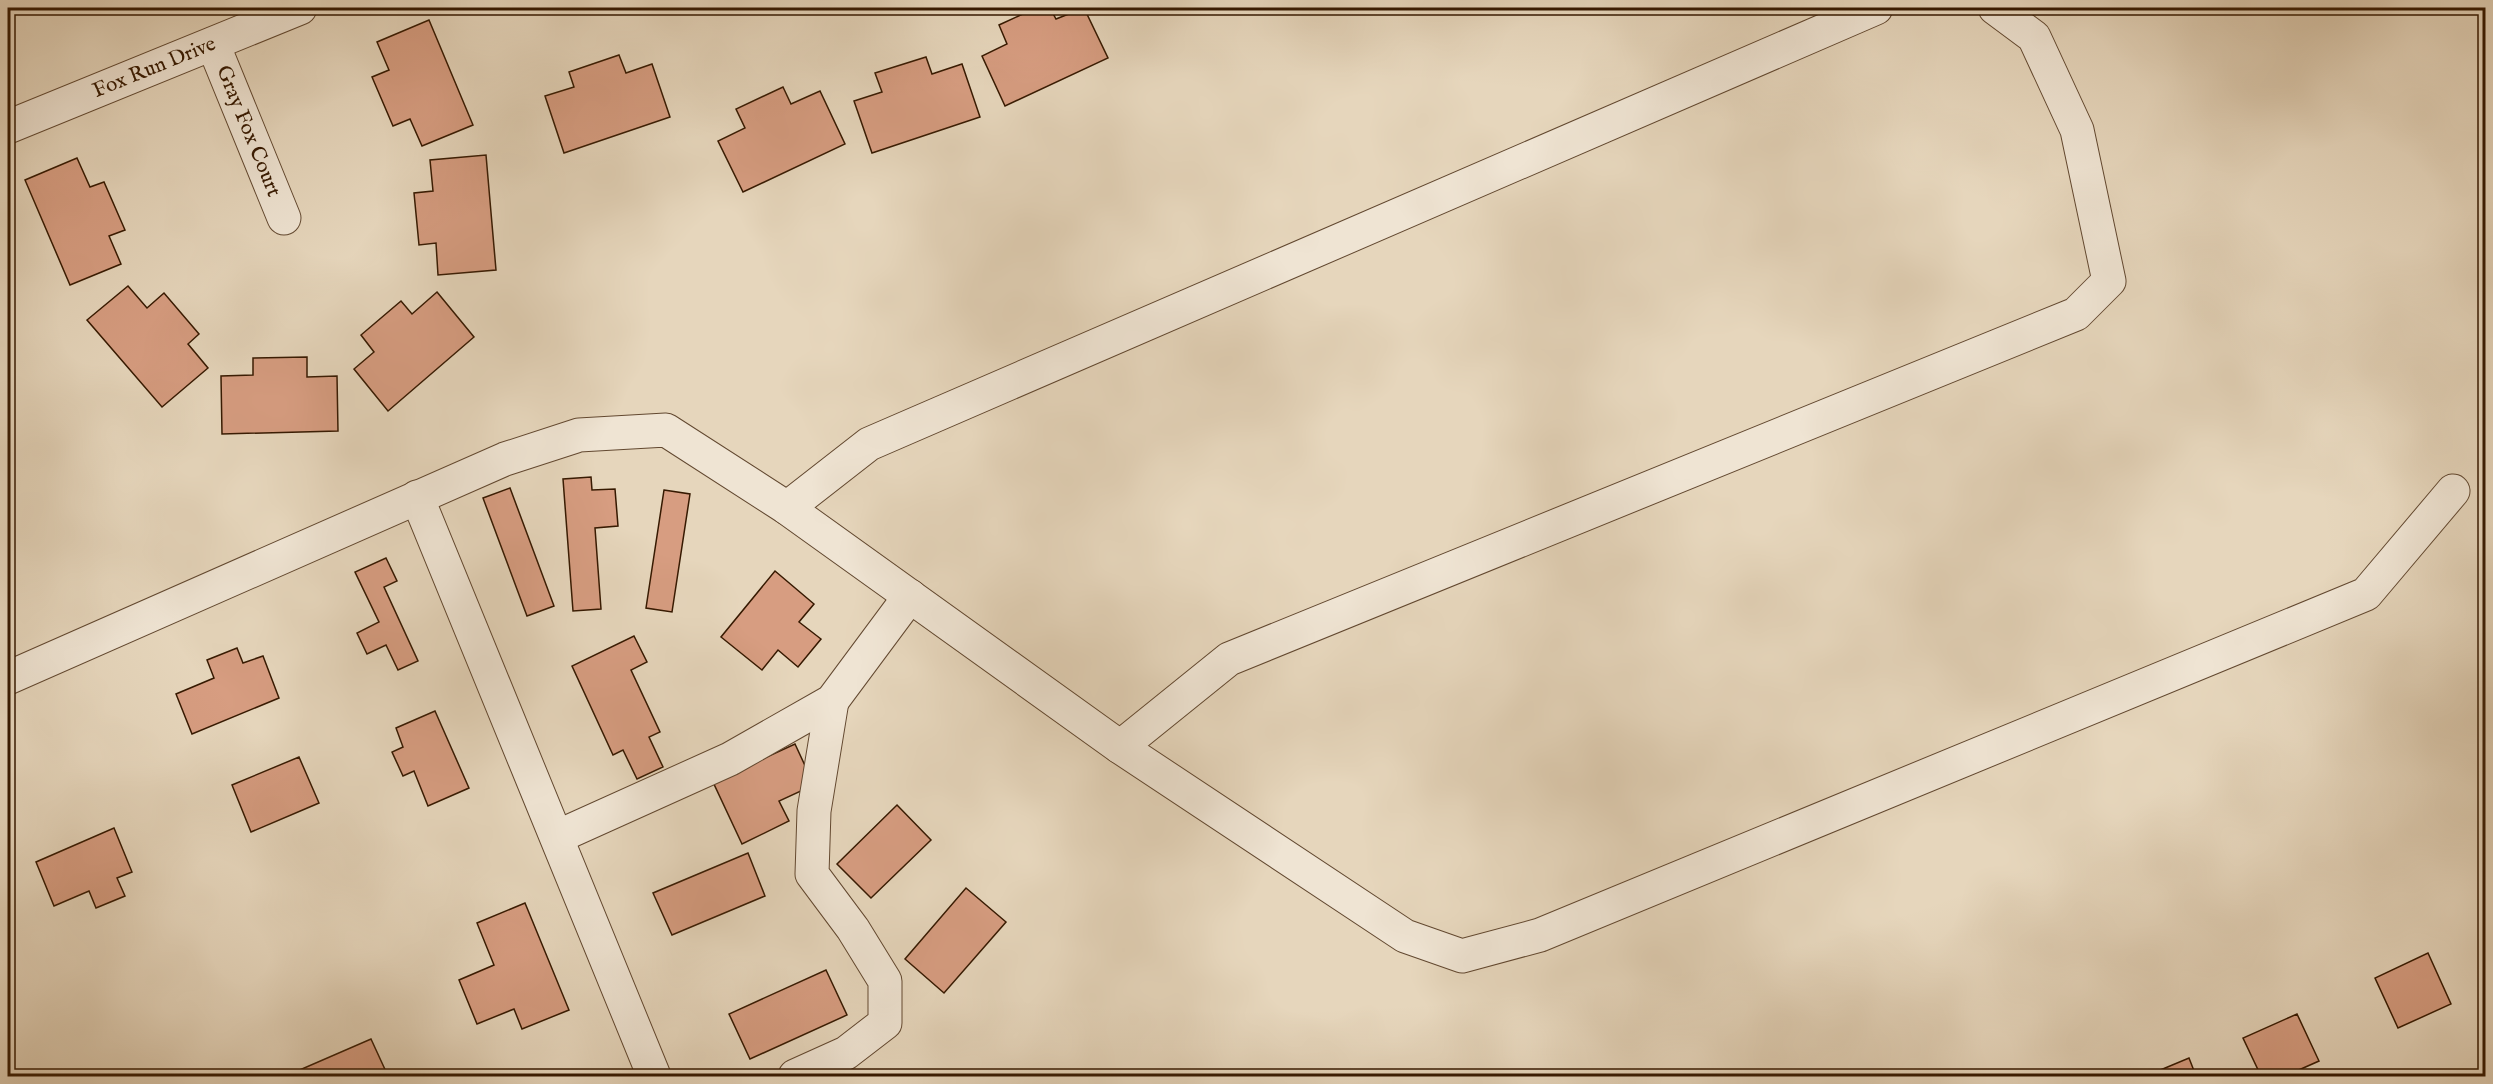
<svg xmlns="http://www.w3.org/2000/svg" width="2493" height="1084" font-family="'IM FELL English',serif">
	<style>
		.building { fill: #d79d81; stroke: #361901; stroke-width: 1.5 }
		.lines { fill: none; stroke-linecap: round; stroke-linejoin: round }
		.minor-casing { stroke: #624830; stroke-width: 35 }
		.minor { stroke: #efe4d3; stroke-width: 33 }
		.labels { text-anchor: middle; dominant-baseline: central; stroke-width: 5; stroke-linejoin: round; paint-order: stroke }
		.street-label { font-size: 21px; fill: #361901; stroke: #efe4d3 }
	</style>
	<rect width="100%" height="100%" fill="#e6d6bc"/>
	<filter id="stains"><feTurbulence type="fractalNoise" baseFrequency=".00333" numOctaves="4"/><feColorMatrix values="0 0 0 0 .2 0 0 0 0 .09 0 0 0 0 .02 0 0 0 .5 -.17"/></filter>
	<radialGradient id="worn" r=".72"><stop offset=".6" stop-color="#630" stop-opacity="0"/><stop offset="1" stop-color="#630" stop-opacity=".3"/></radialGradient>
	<g class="building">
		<path d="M1036,8H1050L1056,19L1084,8L1108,58L1005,106L982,56L1007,44L999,25Z"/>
		<path d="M429,20L473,125L422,146L410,119L393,126L372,77L389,70L377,42Z"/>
		<path d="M619,55L626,73L652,64L670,117L564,153L545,96L574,87L569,72Z"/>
		<path d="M926,57L932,74L962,64L980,117L872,153L854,101L882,92L875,73Z"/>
		<path d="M783,87L791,104L820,91L845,144L743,192L718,141L745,128L736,109Z"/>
		<path d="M486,155L496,270L438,275L436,243L419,245L414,193L433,191L430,160Z"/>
		<path d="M77,158L90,187L104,182L125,230L109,236L121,264L70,285L25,180Z"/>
		<path d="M128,286L147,308L164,293L199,334L188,344L208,368L162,407L87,320Z"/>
		<path d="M437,292L474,337L388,411L354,369L374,352L361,335L401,301L412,314Z"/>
		<path d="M307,357V377L337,376L338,431L222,434L221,376L253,375V358Z"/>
		<path d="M591,477L592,490L615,489L618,526L595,528L601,609L573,611L563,479Z"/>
		<path d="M510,488L554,606L527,616L483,498Z"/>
		<path d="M664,490L690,494L672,612L646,608Z"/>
		<path d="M386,558L397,581L384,587L418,661L398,670L386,645L367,654L357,633L379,622L355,572Z"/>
		<path d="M775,571L814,604L799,622L821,639L798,667L778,650L762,670L721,637Z"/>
		<path d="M634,636L647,662L631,670L660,732L649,737L663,767L637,779L623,750L613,755L572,666Z"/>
		<path d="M237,648L243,663L263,656L279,698L192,734L176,694L214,678L207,660Z"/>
		<path d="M435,711L469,788L428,806L414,771L403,776L392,752L403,747L396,728Z"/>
		<path d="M795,744L814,785L779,801L789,821L742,844L713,782Z"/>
		<path d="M299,757L319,803L251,832L232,785Z"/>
		<path d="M897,805L931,840L871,898L837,864Z"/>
		<path d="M114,828L132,872L117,878L125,896L96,908L89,891L54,906L36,862Z"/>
		<path d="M748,853L765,896L672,935L653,893Z"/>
		<path d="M966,888L1006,922L944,993L905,959Z"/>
		<path d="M525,903L569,1010L522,1029L514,1009L477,1024L459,980L494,965L477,923Z"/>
		<path d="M2428,953L2451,1004L2398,1028L2375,978Z"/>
		<path d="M826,970L847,1015L750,1059L729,1014Z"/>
		<path d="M2297,1014L2319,1061L2285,1076H2261L2243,1038Z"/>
		<path d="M371,1039L388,1076H289L288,1075Z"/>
		<path d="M2189,1058L2196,1076H2146Z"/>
	</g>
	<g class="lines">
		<defs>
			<g id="minor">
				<path id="s1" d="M213,44L284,218"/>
				<path id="s2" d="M8,127L300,8"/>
				<path d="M417,497L654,1076"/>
				<path d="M787,508L869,444L1876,8"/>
				<path d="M8,678L505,459L579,435L666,430L787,508L1120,747L1405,936L1462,956L1540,935L2366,594L2453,491"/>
				<path d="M1120,747L1229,659L2076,314L2109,281L2077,130L2034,37L1995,8"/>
				<path d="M557,837L730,759L832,701L910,596"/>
				<path d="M795,1076L846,1053L885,1023V981L853,929L812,874L814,811L832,701"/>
			</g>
		</defs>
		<use href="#minor" class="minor-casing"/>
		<use href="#minor" class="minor"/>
	</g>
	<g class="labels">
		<g class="street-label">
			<text stroke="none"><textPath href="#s2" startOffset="158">Fox Run Drive</textPath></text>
			<text stroke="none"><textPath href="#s1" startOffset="94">Gray Fox Court</textPath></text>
		</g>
	</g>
	<rect width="2493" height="1084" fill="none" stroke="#e6d6bc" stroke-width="30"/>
	<rect x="9" y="9" width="2475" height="1066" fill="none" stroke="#361901" stroke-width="3"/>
	<rect x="15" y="15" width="2463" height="1054" fill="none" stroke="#361901" stroke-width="1.5"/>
	<rect width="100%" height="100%" filter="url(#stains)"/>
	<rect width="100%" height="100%" fill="url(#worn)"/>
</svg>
